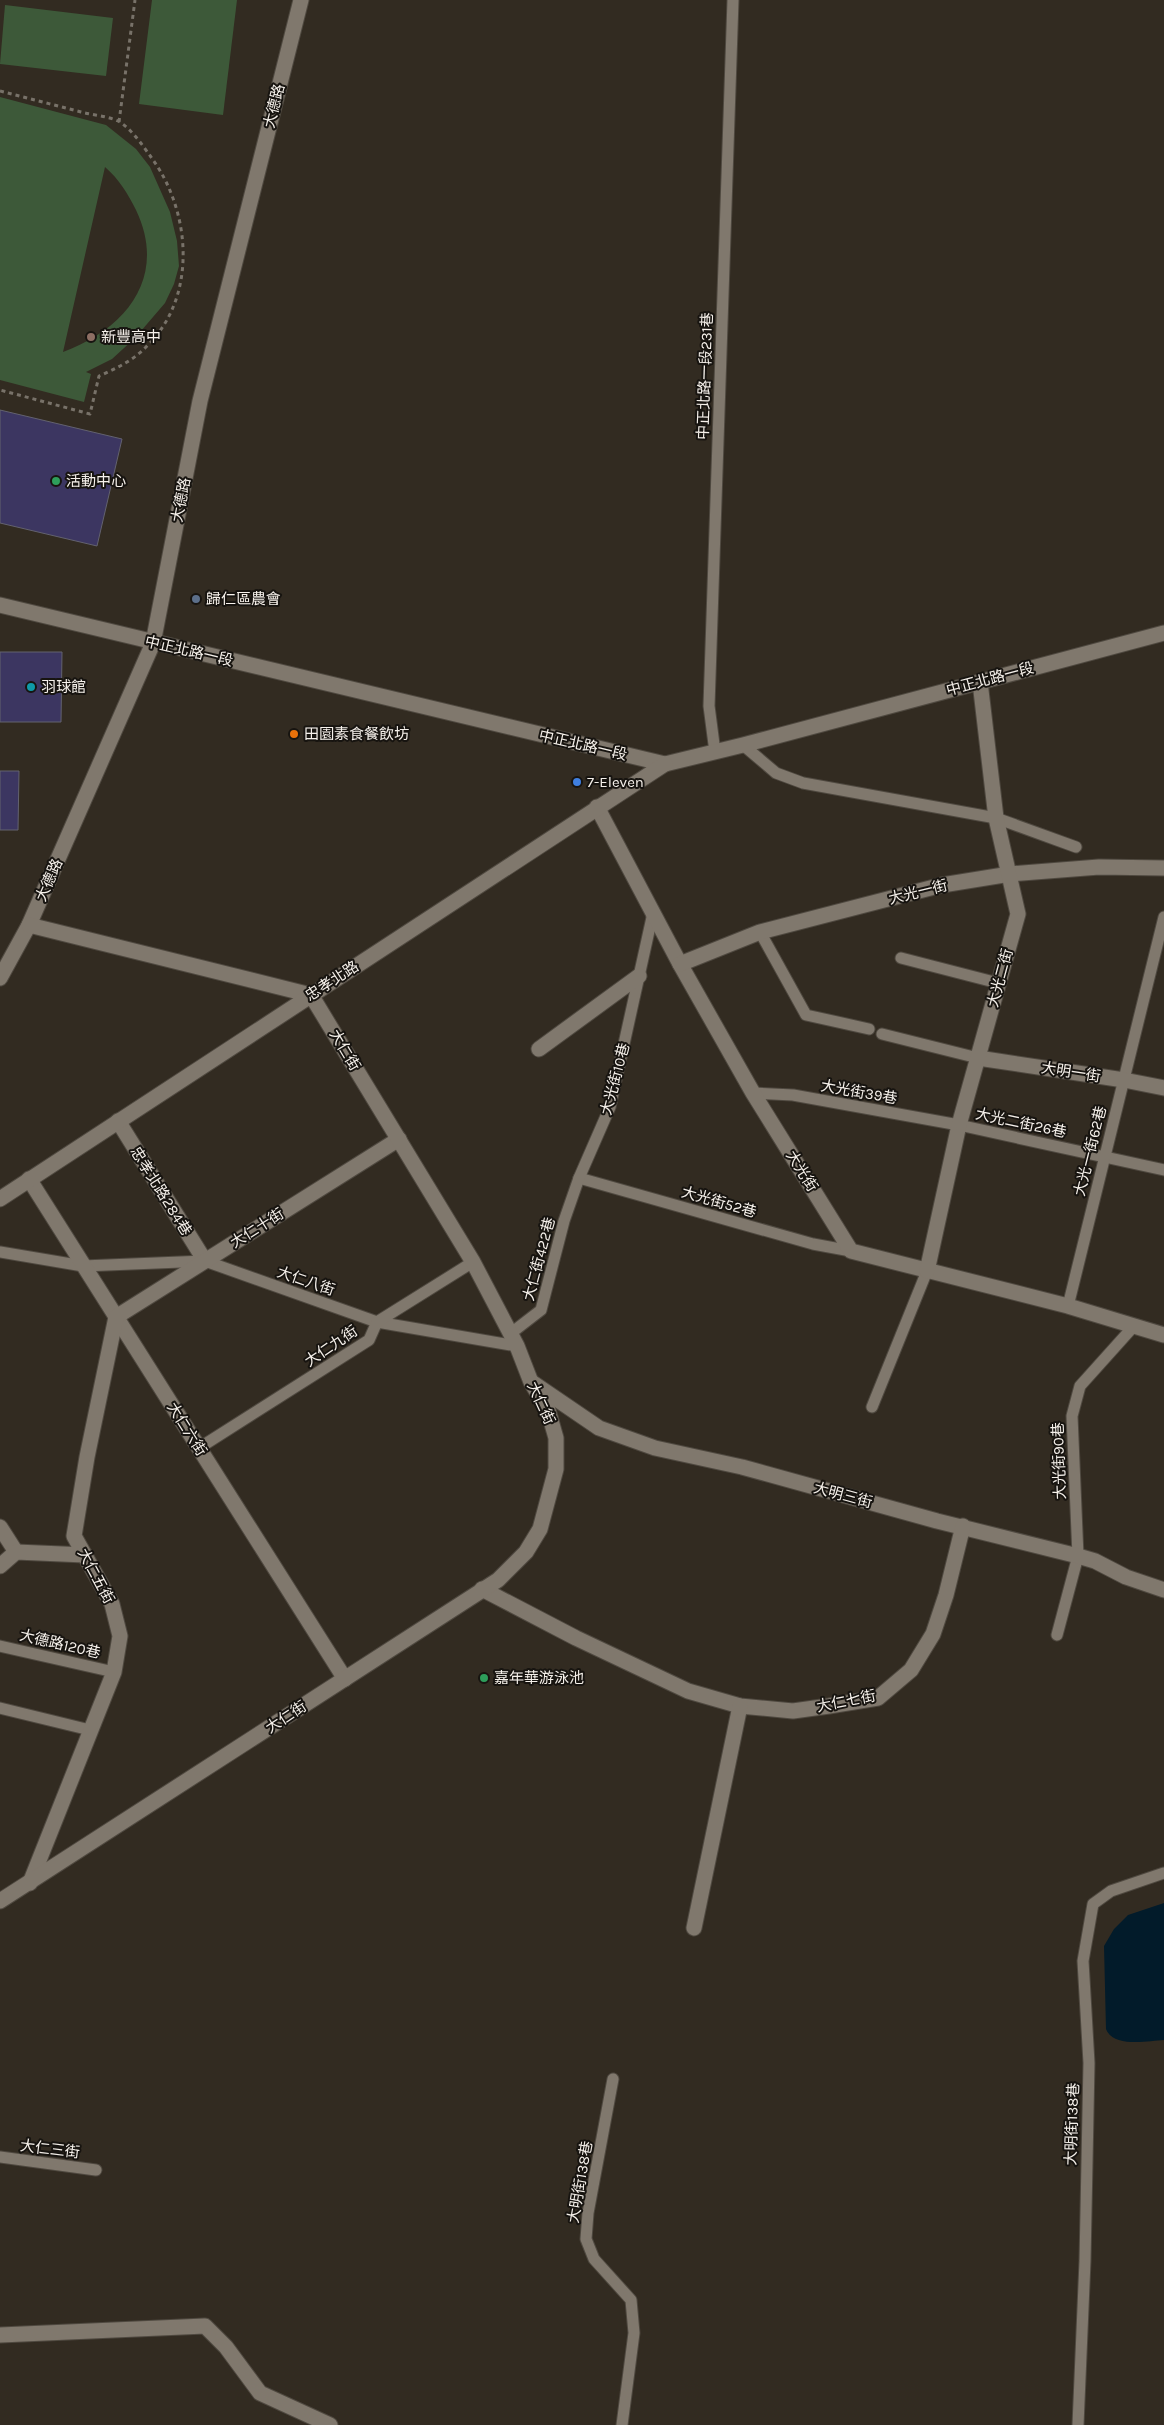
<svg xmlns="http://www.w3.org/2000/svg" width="1164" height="2425" font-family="Karla,'Noto Sans TC',sans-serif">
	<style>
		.green { fill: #3d5939; fill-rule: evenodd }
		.water { fill: #021b2a }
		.building { fill: #3c3661; stroke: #63626f }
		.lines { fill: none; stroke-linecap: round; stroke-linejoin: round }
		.lane-casing { stroke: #4f4940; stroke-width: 13 }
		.street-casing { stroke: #4f4940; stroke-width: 17 }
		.secondary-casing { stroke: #4f4940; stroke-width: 17 }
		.path { stroke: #787269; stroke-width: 3; stroke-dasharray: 4 4; stroke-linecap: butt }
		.lane { stroke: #80786d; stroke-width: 11 }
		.street { stroke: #80786d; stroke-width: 15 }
		.secondary { stroke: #80786d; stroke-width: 15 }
		.education-dot { fill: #8d6e63; stroke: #171410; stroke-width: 2 }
		.leisure-dot { fill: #2e9e5b; stroke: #171410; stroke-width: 2 }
		.service-dot { fill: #5c6f8a; stroke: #171410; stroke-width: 2 }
		.culture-dot { fill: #0f9aa8; stroke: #171410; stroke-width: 2 }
		.food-dot { fill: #e8710a; stroke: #171410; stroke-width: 2 }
		.shop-dot { fill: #3f7fe0; stroke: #171410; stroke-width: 2 }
		.labels { text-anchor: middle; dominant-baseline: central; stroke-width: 4; stroke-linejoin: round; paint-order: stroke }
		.street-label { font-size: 15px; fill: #f6f1eb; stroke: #171410 }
		.poi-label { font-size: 15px; fill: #f6f1eb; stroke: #171410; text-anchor: start }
	</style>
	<rect width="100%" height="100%" fill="#322b21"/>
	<g class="green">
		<path d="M152,0H237L223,115L139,104Z"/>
		<path d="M5,5L113,18L106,76L0,64Z"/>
		<path d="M0,97L106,125L136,149L150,167L170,212L177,241L179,266L174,284L165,303L135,338L112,359L86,372L91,374L84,402L0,380ZM105,167C119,179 128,194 136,210C168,277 126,329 63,352Z"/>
	</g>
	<path class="water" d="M1164,1903V2040C1148,2041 1113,2048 1106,2029L1104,1946L1114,1929L1128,1915Z"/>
	<g class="building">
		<path d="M0,410L122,439L97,546L0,523Z"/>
		<path d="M0,652H62L61,722H0Z"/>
		<path d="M0,771H19L18,830H0Z"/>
	</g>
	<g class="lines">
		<defs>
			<g id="lane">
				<path d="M743,745L776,773L803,783L996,818L1076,847"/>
				<path d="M715,752L709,706L733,0"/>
				<path d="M760,932L806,1015L869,1029"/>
				<path d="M901,958L998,983"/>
				<path d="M882,1034L978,1058"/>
				<path d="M753,1093L793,1095L959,1125L1164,1170"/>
				<path d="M579,1178L813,1244L851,1251"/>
				<path d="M0,1252L83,1266L205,1261L377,1322L517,1346"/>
				<path d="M1068,1306L1164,917"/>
				<path d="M510,1334L541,1310L564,1221L579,1178L610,1107L653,913"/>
				<path d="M872,1407L927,1271"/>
				<path d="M199,1448L369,1340L377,1322L473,1262"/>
				<path d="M1057,1635L1078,1556L1072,1416L1080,1386L1133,1327"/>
				<path d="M0,1646L114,1672"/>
				<path d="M0,1708L90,1730"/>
				<path d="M613,2079L588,2213L586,2239L594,2259L631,2300L634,2333L622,2425"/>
				<path d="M0,2157L96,2170"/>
				<path d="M1078,2425L1085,2261L1089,2063L1083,1961L1093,1904L1111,1891L1164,1873"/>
			</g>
			<g id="street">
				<path d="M597,807L680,964L753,1093L851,1251L1068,1306L1164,1335"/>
				<path d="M680,964L760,932L942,885L1010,874L1099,867L1164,868"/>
				<path d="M0,978L29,925L153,643L200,401L301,0"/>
				<path d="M539,1049L639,976"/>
				<path d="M978,1058L1124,1080L1164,1088"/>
				<path d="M118,1121L205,1261"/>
				<path d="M29,1179L345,1679"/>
				<path d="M927,1271L959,1125L1018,914L996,818L980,682"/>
				<path d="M533,1383L599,1428L655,1448L742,1467L937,1521L1078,1556L1095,1561L1126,1577L1164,1590"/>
				<path d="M0,1527L16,1552"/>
				<path d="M0,1566L16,1552L85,1555"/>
				<path d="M482,1589L576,1638L688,1691L740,1706L793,1711L829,1706L878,1698L911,1670L933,1634L946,1595L963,1526"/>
				<path d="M30,1883L114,1672L120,1636L112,1604L74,1536L87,1457L116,1317L399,1139"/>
				<path d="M0,1901L498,1580L526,1552L540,1529L556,1469V1438L548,1410L531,1382L517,1346L473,1262L311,995L29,925"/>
				<path d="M694,1928L740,1706"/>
				<path d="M0,2335L205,2326L226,2347L260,2393L330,2425"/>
			</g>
			<g id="secondary">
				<path d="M0,605L665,764L743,745L1164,633"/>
				<path d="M0,1199L665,764"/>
			</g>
		</defs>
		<use href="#lane" class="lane-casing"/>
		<use href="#street" class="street-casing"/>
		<use href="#secondary" class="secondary-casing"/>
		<g class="path">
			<path d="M0,91C27,98 54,105 81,112C93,115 107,116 118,121C131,128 143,146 151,157C191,211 198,296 147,346C134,360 117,368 99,376L90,414L0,390"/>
			<path d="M119,122L135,0"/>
		</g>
		<use href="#lane" class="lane"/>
		<use href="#street" class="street"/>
		<use href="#secondary" class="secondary"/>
	</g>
	<circle class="education-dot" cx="91" cy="337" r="5"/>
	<g class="leisure-dot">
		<circle cx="56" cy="481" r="5"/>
		<circle cx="484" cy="1678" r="5"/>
	</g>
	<circle class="service-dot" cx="196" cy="599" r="5"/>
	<circle class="culture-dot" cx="31" cy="687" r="5"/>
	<circle class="food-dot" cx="294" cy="734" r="5"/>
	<circle class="shop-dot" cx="577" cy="782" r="5"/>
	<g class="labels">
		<g class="street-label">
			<text transform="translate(274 106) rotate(-76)">大德路</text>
			<text transform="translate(705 376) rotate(-88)">中正北路一段231巷</text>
			<text transform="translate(181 500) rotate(-79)">大德路</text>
			<text transform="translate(189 651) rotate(13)">中正北路一段</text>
			<text transform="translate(990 679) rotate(-15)">中正北路一段</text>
			<text transform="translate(583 745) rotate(13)">中正北路一段</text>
			<text transform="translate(49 880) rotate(-66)">大德路</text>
			<text transform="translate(918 892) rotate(-14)">大光一街</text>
			<text transform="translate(1000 978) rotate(-75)">大光二街</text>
			<text transform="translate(332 981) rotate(-33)">忠孝北路</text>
			<text transform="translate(345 1050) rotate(59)">大仁街</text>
			<text transform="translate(1071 1072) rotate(9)">大明一街</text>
			<text transform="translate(615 1079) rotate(-75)">大光街10巷</text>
			<text transform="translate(859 1092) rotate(10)">大光街39巷</text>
			<text transform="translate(1021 1123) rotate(12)">大光二街26巷</text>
			<text transform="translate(1090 1151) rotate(-76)">大光一街62巷</text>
			<text transform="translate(802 1171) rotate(58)">大光街</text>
			<text transform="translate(161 1191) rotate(58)">忠孝北路284巷</text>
			<text transform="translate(719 1202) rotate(16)">大光街52巷</text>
			<text transform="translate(257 1228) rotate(-32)">大仁十街</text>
			<text transform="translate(539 1259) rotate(-75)">大仁街422巷</text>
			<text transform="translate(306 1281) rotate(19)">大仁八街</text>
			<text transform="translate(331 1346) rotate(-34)">大仁九街</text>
			<text transform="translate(541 1403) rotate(65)">大仁街</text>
			<text transform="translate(187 1429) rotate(58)">大仁六街</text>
			<text transform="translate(1059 1461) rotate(-92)">大光街90巷</text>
			<text transform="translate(843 1495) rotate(15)">大明三街</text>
			<text transform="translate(96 1576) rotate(62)">大仁五街</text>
			<text transform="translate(60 1644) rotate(13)">大德路120巷</text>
			<text transform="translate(846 1701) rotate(-11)">大仁七街</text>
			<text transform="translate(286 1717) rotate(-33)">大仁街</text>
			<text transform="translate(1072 2124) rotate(-88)">大明街138巷</text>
			<text transform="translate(50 2149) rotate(7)">大仁三街</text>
			<text transform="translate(580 2182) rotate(-80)">大明街138巷</text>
		</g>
		<g class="poi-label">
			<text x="101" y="337">新豐高中</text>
			<text x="66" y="481">活動中心</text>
			<text x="206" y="599">歸仁區農會</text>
			<text x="41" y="687">羽球館</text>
			<text x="304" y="734">田園素食餐飲坊</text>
			<text x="587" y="782">7-Eleven</text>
			<text x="494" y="1678">嘉年華游泳池</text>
		</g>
	</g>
</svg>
